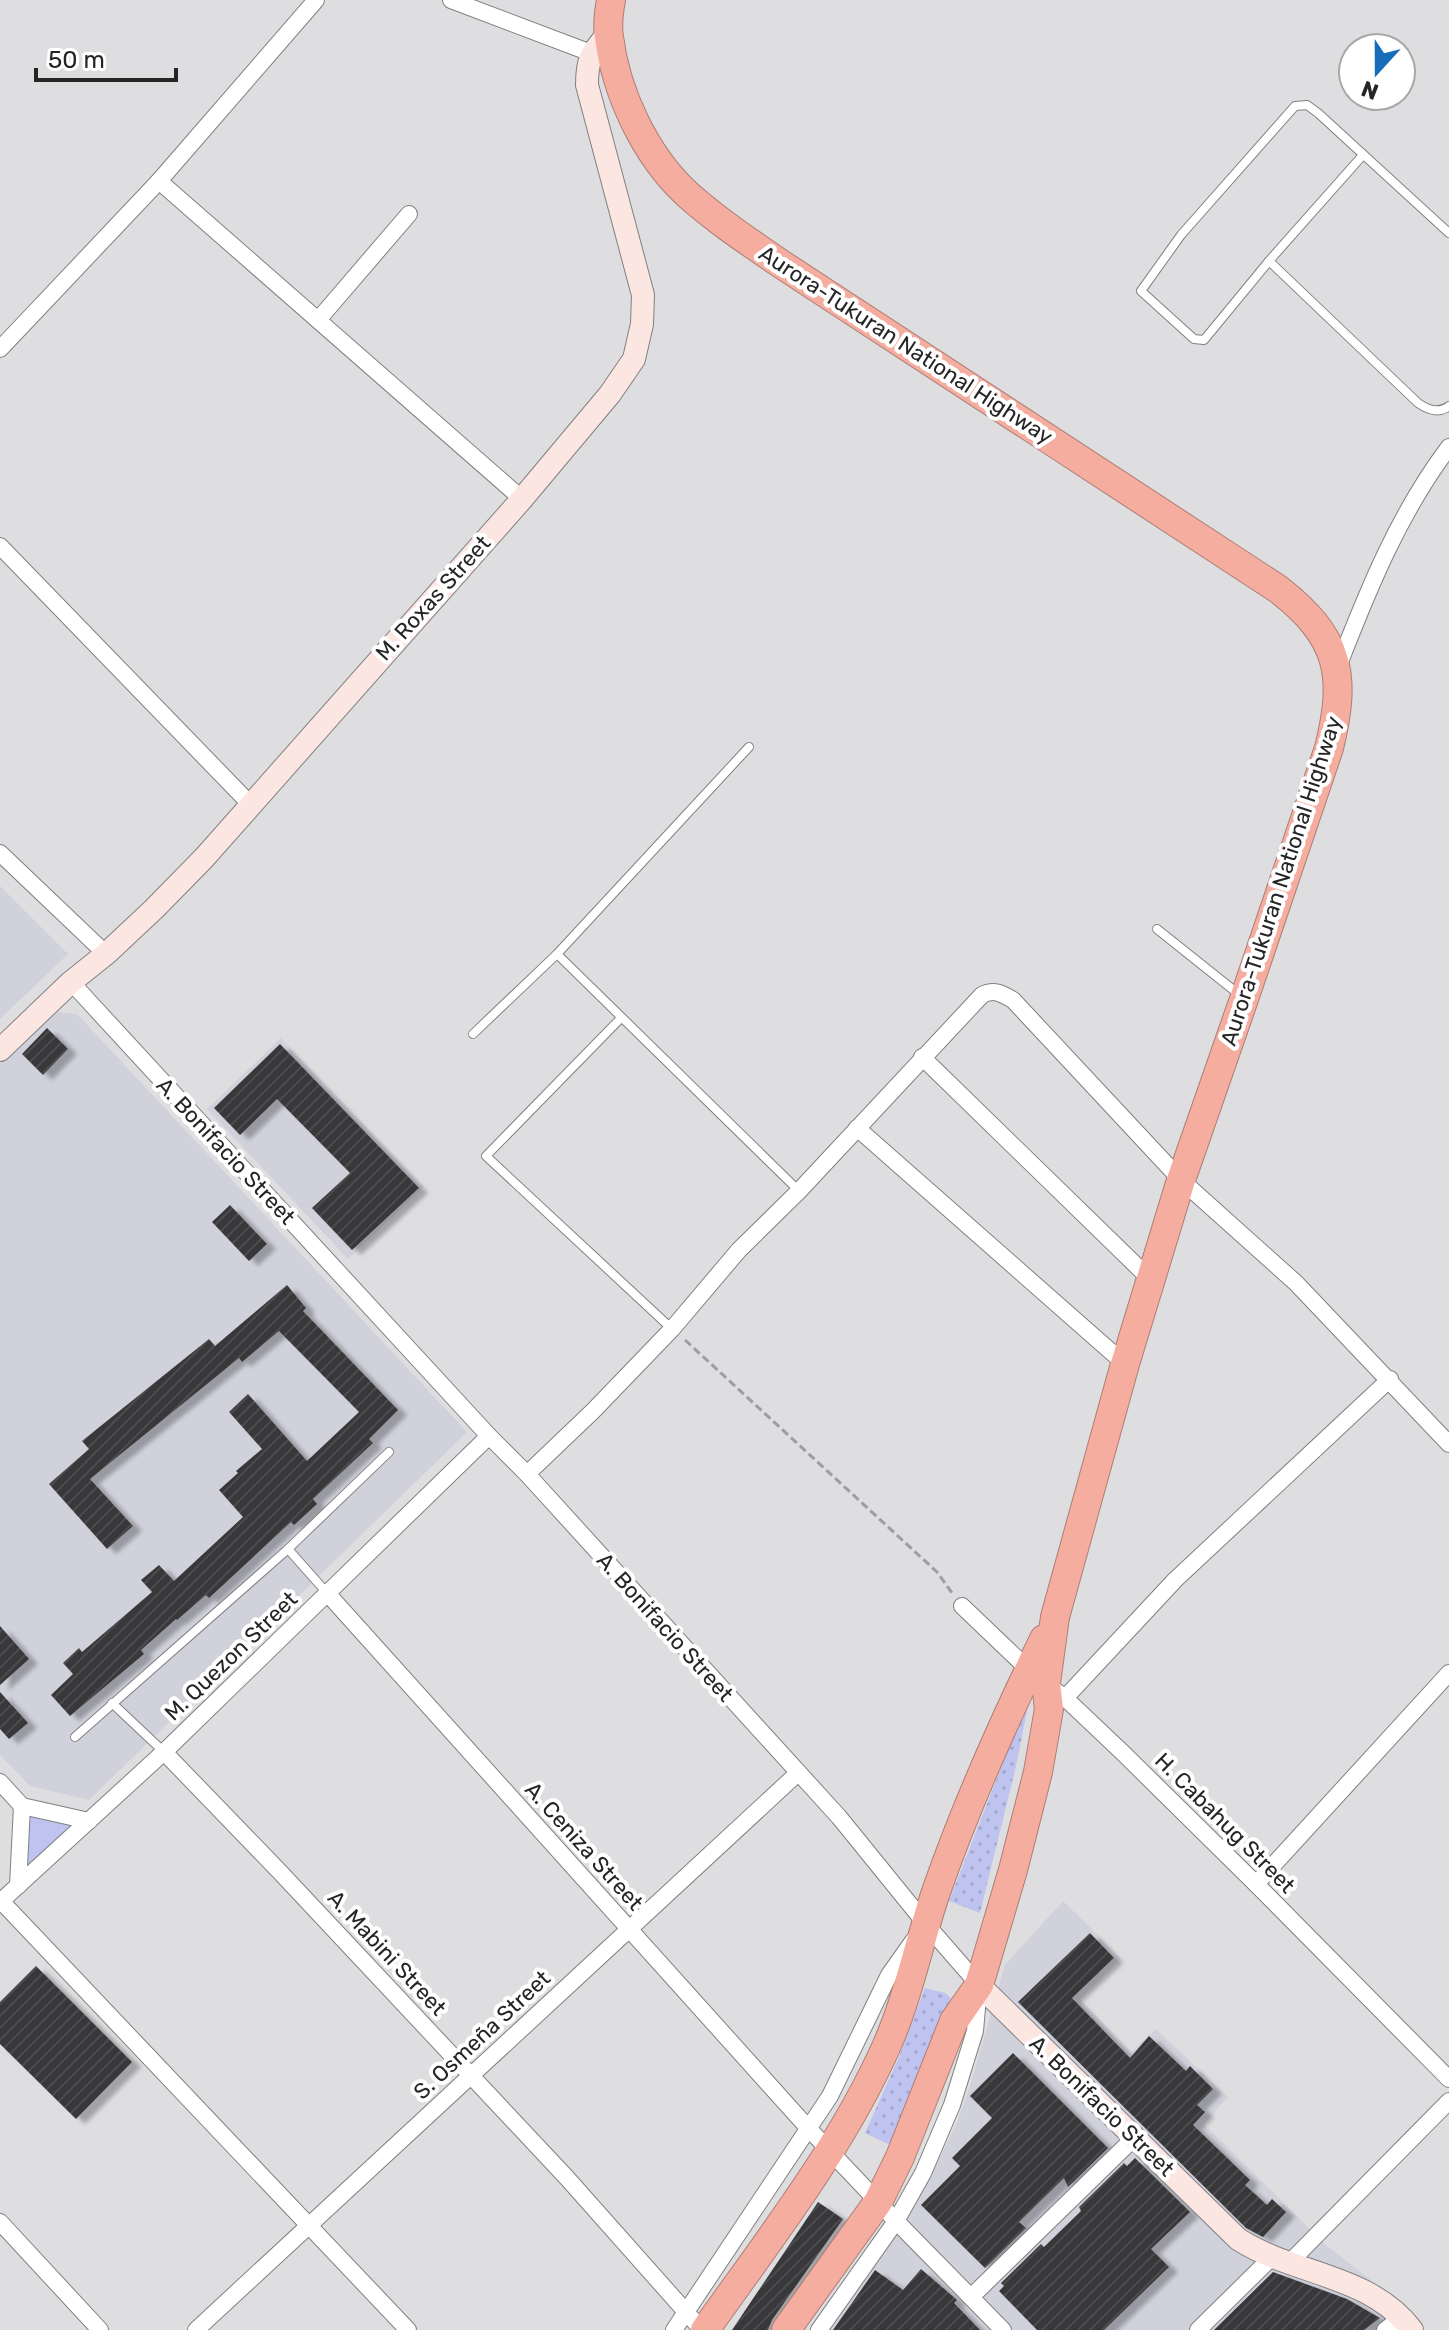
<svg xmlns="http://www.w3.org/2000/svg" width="1449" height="2330" font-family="Rubik,sans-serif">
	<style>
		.built { fill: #d0d1db }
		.green { fill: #bfc3f0 }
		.park { fill: url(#park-dots) }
		.building { fill: url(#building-hatch); filter: url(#shadow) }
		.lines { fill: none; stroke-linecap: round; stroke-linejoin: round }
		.lane-casing { stroke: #808082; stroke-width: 10 }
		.street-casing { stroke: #808082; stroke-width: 18 }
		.secondary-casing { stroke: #808082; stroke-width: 24 }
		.highway-casing { stroke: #ac7d75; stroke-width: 30 }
		.path { stroke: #9e9ea1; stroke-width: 3; stroke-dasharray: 8 4; stroke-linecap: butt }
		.lane { stroke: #fff; stroke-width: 8 }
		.street { stroke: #fff; stroke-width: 16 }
		.secondary { stroke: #fce6e2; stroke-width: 22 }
		.highway { stroke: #f5ada0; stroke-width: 28 }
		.labels { text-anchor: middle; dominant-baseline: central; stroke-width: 8; stroke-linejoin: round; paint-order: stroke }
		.street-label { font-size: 22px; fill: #252526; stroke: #fff }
	</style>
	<defs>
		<pattern id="park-dots" width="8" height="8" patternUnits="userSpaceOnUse" patternTransform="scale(2)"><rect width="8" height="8" fill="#bfc3f0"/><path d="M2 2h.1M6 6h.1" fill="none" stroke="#a4a7ce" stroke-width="1.8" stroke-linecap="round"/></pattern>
		<pattern id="building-hatch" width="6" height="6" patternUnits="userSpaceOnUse" patternTransform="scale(2)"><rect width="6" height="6" fill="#38383a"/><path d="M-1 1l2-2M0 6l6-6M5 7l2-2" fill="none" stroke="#4c4c4e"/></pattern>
		<filter id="shadow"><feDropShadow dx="9" dy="5" stdDeviation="2" flood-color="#0004"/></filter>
	</defs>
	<rect width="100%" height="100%" fill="#dedee1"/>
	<g class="built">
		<path d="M0,886L68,954L0,1019Z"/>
		<path d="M47,1011L77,1014L467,1432L89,1800L30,1786L0,1755V1057Z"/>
		<path d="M281,1038L424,1187L348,1259L207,1109Z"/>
		<path d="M1063,1901L1121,1958L1080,1999L1131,2052L1156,2029L1228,2097L1204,2124L1325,2244L1419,2318L1402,2330H819L900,2225L919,2198L956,2125L970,2086L1005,1965Z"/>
	</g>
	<path class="green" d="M30,1814L74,1825L26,1868Z"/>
	<g class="park">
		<path d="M1031,1691L1016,1766L980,1913L949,1901Z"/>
		<path d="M925,1988L945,1993L951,1998L925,2068L890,2145L865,2133L899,2057Z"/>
	</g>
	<g class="building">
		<path d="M47,1028L68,1049L43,1075L22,1054Z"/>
		<path d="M280,1044L419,1188L352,1250L312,1208L350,1173L277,1099L240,1135L214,1108Z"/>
		<path d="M230,1205L267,1244L249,1261L212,1222Z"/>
		<path d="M287,1285L306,1308L303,1311L398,1410L369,1439L373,1443L313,1499L317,1504L294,1525L291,1522L209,1598L206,1595L177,1620L176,1619L141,1650L144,1654L70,1716L51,1695L73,1674L63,1663L79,1648L82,1652L152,1592L141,1580L159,1565L174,1581L243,1517L219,1490L238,1473L236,1471L262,1449L229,1412L248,1394L307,1461L359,1412L279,1331L242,1362L239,1358L90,1479L133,1526L107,1549L49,1484L89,1449L82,1441L209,1339L215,1346Z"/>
		<path d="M0,1626L29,1659L0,1685Z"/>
		<path d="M0,1692L28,1723L9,1739L0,1729Z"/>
		<path d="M1090,1933L1114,1958L1072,1998L1130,2058L1149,2036L1186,2071L1190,2066L1213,2089L1197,2105L1205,2112L1193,2125L1250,2180L1245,2185L1267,2205L1272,2199L1286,2212L1263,2237L1246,2228L1018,2002Z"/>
		<path d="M36,1966L132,2062L76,2119L0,2044V2002Z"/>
		<path d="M1013,2053L1108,2148L1068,2187L1064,2178L1019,2222L1026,2228L985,2268L921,2205L960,2166L952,2158L992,2118L970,2096Z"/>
		<path d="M1135,2158L1190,2212L1151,2249L1169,2267L1104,2330H1037L999,2291L1004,2286L1001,2283L1041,2244L1044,2247L1081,2211L1079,2207L1124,2163L1127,2166Z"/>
		<path d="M818,2202L843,2219L772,2320L768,2330H732Z"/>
		<path d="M921,2269L957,2300L954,2303L980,2330H833L875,2270L903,2290Z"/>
		<path d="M1273,2272L1347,2299L1380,2318L1364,2330H1214Z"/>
	</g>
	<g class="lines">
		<defs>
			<g id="lane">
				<path d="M1363,155L1269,261L1204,340L1194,339L1141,291L1181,235L1295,106L1307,105L1318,113L1449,233"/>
				<path d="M1269,261L1418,403C1428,410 1439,414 1449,406"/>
				<path d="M1157,929L1241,996"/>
				<path d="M557,954L799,1191"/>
				<path d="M621,1018L486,1156L672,1329"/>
				<path d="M473,1034L557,954L749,747"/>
				<path d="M288,1549L327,1593"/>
				<path d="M112,1703L164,1752"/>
				<path d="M75,1737L288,1549L389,1452"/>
			</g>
			<g id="street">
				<path d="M451,0L591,53"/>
				<path d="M159,181L522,499"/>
				<path d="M318,320L409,214"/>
				<path d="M0,349L159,181L316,0"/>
				<path d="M0,546L252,806"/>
				<path d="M1338,667C1368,590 1399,513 1449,447"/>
				<path d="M0,853L106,954"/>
				<path d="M71,982L489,1436L527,1474L839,1817L925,1923L979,1985L975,2031L952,2105L923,2173L896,2221L819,2330"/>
				<path d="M922,1057L1149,1278"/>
				<path d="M857,1128L1125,1364"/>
				<path d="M527,1474L593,1411L672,1329L739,1250L799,1191L982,995C994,989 1001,993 1013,1000L1181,1180L1296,1283L1449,1444"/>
				<path d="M327,1593L809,2129L896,2221L1003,2330"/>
				<path d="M962,1606L1029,1670L1065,1698L1122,1752L1256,1884L1449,2079"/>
				<path d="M1065,1698L1175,1580L1390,1379"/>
				<path d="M164,1752L279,1871L567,2178L702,2330"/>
				<path d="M0,1782L22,1806L89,1821"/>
				<path d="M1256,1884L1449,1673"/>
				<path d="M18,1886L22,1806"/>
				<path d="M1,1901L408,2330"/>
				<path d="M0,1902L164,1752L489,1436"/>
				<path d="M0,2222L100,2330"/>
				<path d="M1290,2262L1449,2101"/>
				<path d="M971,2297L1134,2138"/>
				<path d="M196,2330L798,1773"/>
				<path d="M674,2330L830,2096L889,1975L913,1941"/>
				<path d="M1198,2330L1272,2257"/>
				<path d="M1385,2330L1402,2317"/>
			</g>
			<g id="secondary">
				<path d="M0,1050L71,982L106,954L154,909L204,858L522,499L610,394L634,359L642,324L643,295L587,85C587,59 591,53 608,34"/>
				<path d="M979,1985L1238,2239C1293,2275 1370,2274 1412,2330"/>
			</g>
			<g id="highway">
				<path d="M611,0C609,11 607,25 609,37C616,93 645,155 687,194C716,220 749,242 781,264L1278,589C1340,637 1347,675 1329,748L1244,999L1181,1180L1125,1364L1055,1617L1046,1683L1049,1709L1038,1772L1013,1870L979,1985L954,2021L900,2157L878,2202L786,2330"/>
				<path d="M705,2330C770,2238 841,2148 887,2045C909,1995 919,1941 937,1889C967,1803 1004,1721 1044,1639"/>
			</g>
		</defs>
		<use href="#lane" class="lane-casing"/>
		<use href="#street" class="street-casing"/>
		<use href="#secondary" class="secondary-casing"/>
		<use href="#highway" class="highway-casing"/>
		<path class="path" d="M685,1340L937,1572L952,1593"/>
		<use href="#lane" class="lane"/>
		<use href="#street" class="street"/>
		<use href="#secondary" class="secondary"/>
		<use href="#highway" class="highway"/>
	</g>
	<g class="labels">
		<g class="street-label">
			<text transform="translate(906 345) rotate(33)">Aurora-Tukuran National Highway</text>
			<text transform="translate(433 598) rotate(-48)">M. Roxas Street</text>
			<text transform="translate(1281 881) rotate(-72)">Aurora-Tukuran National Highway</text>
			<text transform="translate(226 1151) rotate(47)">A. Bonifacio Street</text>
			<text transform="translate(665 1627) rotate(48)">A. Bonifacio Street</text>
			<text transform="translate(231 1656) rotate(-44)">M. Quezon Street</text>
			<text transform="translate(1225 1823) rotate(45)">H. Cabahug Street</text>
			<text transform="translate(584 1846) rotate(48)">A. Ceniza Street</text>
			<text transform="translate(387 1953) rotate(47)">A. Mabini Street</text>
			<text transform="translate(482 2035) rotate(-43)">S. Osmeña Street</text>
			<text transform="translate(1102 2106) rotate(44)">A. Bonifacio Street</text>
		</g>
	</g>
	<g transform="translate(1377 72) rotate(201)"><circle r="38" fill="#ffffff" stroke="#a8a8a8" stroke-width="2"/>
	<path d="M0-6L14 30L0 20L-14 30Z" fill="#186dbb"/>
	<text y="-12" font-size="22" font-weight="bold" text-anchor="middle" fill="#252526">N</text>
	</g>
	<path d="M36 68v12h140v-12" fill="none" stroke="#252526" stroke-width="4"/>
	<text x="48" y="68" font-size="24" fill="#252526" stroke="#ffffff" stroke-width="6" paint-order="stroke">50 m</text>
</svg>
